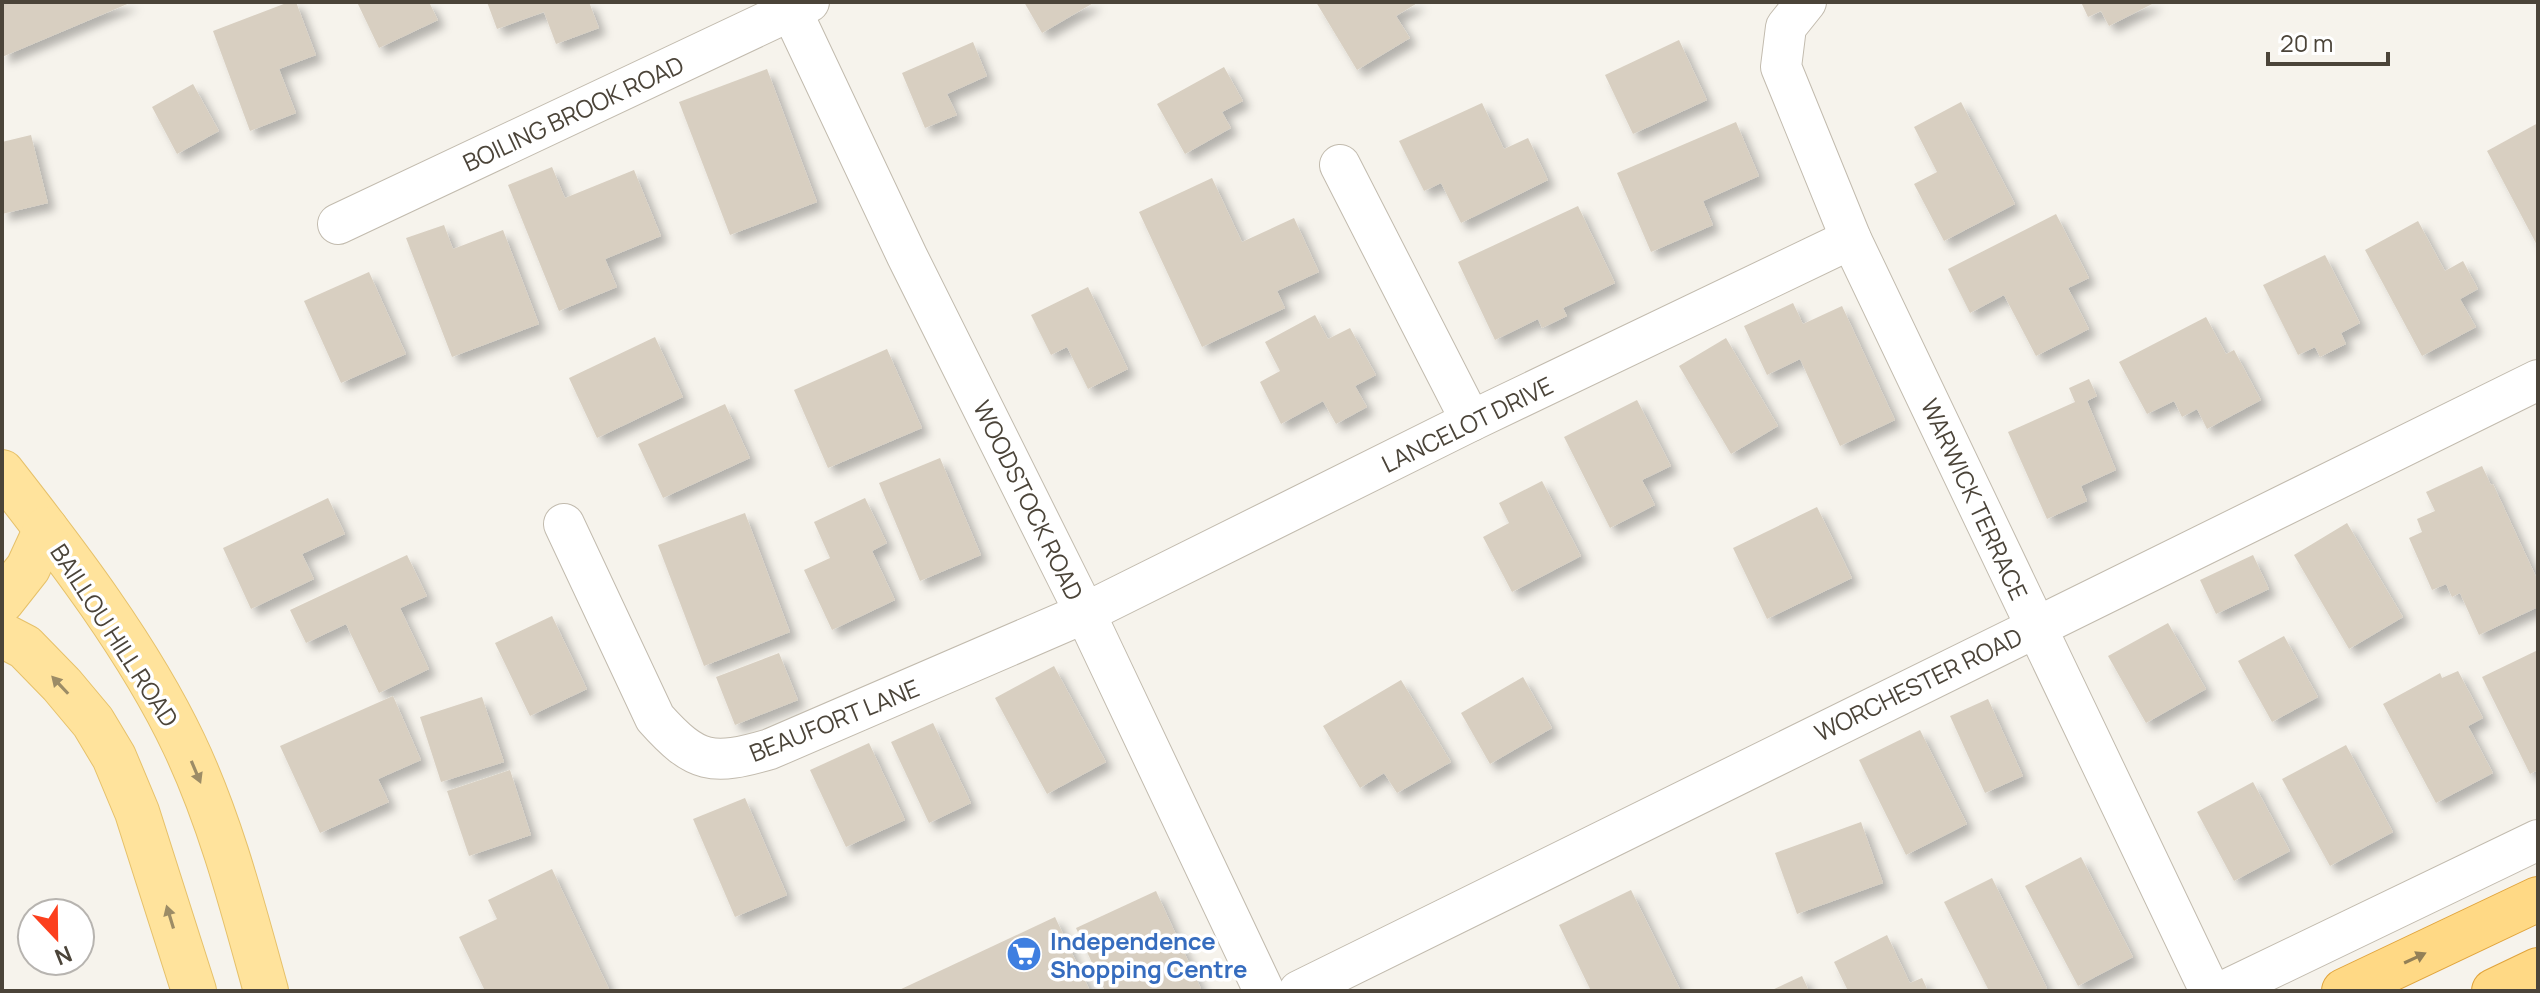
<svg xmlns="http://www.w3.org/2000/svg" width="2540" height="993" font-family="Manrope,sans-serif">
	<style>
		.building { fill: #d8cfc1; filter: url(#shadow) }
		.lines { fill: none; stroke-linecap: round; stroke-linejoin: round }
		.minor-casing { stroke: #c2bbae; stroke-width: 42 }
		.primary-casing { stroke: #e6c16a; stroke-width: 46 }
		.trunk-casing { stroke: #e0a43c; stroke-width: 46 }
		.minor { stroke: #fff; stroke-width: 40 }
		.primary { stroke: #ffe39c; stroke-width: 44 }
		.trunk { stroke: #ffd985; stroke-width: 44 }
		.oneway { fill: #9c8c66 }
		.oneway2 { fill: #938057 }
		.labels { text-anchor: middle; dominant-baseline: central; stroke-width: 7; stroke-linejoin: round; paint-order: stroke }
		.street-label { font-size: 24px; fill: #4b4439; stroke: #fff }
		.shop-label { font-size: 24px; font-weight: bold; fill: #366cbe; stroke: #fff; text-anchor: start }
	</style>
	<defs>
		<filter id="shadow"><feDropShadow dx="7" dy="7" stdDeviation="4" flood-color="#0004"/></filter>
	</defs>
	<rect width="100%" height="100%" fill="#f6f3ec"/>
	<g class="building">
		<path d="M2,2H132L2,57Z"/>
		<path d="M289,2H296L316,55L279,69L296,113L250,131L213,31Z"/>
		<path d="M357,2H429L438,20L379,48Z"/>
		<path d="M487,2H589L599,28L556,44L544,12L497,29Z"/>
		<path d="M1024,2H1095L1042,33Z"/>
		<path d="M1316,2H1419L1396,16L1410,38L1357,70Z"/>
		<path d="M2081,2H2156L2109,26L2101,11L2088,17Z"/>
		<path d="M1679,40L1707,100L1633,134L1605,75Z"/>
		<path d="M973,42L987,76L947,94L957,115L925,128L902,73Z"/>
		<path d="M1224,67L1243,101L1222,112L1231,128L1185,154L1157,104Z"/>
		<path d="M767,69L817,202L730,235L679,102Z"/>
		<path d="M193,84L219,131L177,154L152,107Z"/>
		<path d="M1961,102L2015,204L1944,241L1914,184L1937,172L1914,127Z"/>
		<path d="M1482,103L1504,149L1528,138L1548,180L1461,223L1441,183L1424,191L1399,141Z"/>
		<path d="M1736,122L1759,176L1703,201L1713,225L1651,252L1617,173Z"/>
		<path d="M2538,123V247L2487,151Z"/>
		<path d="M31,135L48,203L2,214V142Z"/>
		<path d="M552,167L565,198L634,170L661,236L605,259L617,287L559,311L508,185Z"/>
		<path d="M1212,178L1242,242L1294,218L1319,272L1277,291L1285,308L1202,347L1139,212Z"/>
		<path d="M1578,206L1615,283L1563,308L1567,316L1542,328L1538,319L1495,340L1458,262Z"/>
		<path d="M2056,214L2089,278L2068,288L2089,329L2036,356L2004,295L1970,313L1948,269Z"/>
		<path d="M2418,221L2445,271L2463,261L2478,289L2460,299L2476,327L2422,356L2365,250Z"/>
		<path d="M444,225L453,249L503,230L539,324L452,357L406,238Z"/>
		<path d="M2325,255L2360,323L2341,333L2346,344L2320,357L2315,347L2298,355L2263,285Z"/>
		<path d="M369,272L406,354L341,383L304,301Z"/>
		<path d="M1088,287L1128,369L1088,389L1067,347L1051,355L1031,315Z"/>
		<path d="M1793,303L1803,324L1842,306L1895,420L1840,446L1800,359L1767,375L1744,326Z"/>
		<path d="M1315,315L1328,339L1350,328L1376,375L1355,386L1367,407L1336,424L1323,401L1281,424L1260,382L1280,371L1265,342Z"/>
		<path d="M2206,317L2226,354L2234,350L2261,400L2207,429L2197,409L2182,417L2174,401L2147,414L2119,362Z"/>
		<path d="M655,337L683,397L597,438L569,378Z"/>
		<path d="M1726,338L1778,426L1731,454L1679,366Z"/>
		<path d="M887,349L922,428L828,468L794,390Z"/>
		<path d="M2089,379L2097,396L2087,401L2116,470L2081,486L2087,501L2047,519L2008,432L2075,402L2069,388Z"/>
		<path d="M1637,400L1671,466L1642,480L1655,505L1610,528L1564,437Z"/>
		<path d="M725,404L750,458L663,498L638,444Z"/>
		<path d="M940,458L981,555L920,581L879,483Z"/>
		<path d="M2482,466L2491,485L2493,484L2538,581V607L2479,635L2460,593L2452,597L2446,584L2432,590L2409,538L2422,532L2417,519L2435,511L2426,492Z"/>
		<path d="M1542,481L1581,556L1512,592L1483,537L1509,523L1499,503Z"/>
		<path d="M328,498L345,534L302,554L314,579L251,609L223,548Z"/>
		<path d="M865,498L887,543L872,551L895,600L832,630L804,570L830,558L814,522Z"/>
		<path d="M1817,507L1852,578L1767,619L1733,548Z"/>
		<path d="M745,513L790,632L704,666L658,545Z"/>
		<path d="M2347,523L2403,617L2349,649L2294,555Z"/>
		<path d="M407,555L427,596L400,608L429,669L379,693L346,624L306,643L290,610Z"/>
		<path d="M2253,555L2269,589L2216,614L2200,580Z"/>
		<path d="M552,616L587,689L530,716L495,643Z"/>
		<path d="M2168,623L2206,689L2146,723L2108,656Z"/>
		<path d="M2284,636L2318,697L2272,722L2238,661Z"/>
		<path d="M2538,650V770L2530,774L2482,677Z"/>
		<path d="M779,653L798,700L735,725L716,677Z"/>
		<path d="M1054,666L1106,762L1047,794L995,698Z"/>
		<path d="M2458,671L2483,718L2468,726L2493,773L2436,803L2383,704L2440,673L2442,678Z"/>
		<path d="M1523,677L1552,728L1490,764L1461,713Z"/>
		<path d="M1401,680L1451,762L1397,793L1384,773L1360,788L1323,726Z"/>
		<path d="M393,696L421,760L378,779L389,802L320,833L280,746Z"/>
		<path d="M482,697L504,762L441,782L420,717Z"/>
		<path d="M1988,699L2023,776L1985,793L1950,716Z"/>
		<path d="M933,723L971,803L929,823L891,742Z"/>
		<path d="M1920,730L1967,824L1906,855L1859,760Z"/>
		<path d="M869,743L905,820L846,847L810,770Z"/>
		<path d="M2346,745L2393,832L2330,866L2282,779Z"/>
		<path d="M510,770L531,835L469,856L447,791Z"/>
		<path d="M2253,782L2290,851L2234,881L2197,812Z"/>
		<path d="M745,798L787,895L735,917L693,819Z"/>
		<path d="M1861,822L1883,883L1797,914L1775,853Z"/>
		<path d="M2081,857L2133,957L2078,986L2025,886Z"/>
		<path d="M552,869L610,991H485L459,937L497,919L488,900Z"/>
		<path d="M1992,878L2047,988L2041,991H1989L1944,902Z"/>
		<path d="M1631,890L1681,991H1591L1559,925Z"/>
		<path d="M1156,891L1202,991H1105L1076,928Z"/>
		<path d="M1055,917L1090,991H897Z"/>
		<path d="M1887,935L1910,983L1922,978L1928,991H1848L1834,962Z"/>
		<path d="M1802,976L1809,991H1770Z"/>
	</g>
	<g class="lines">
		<defs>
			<g id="minor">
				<path d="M1806,2L1786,27L1781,67L1851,239L2210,991"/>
				<path d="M791,10L907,256L1085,613L1264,991"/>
				<path d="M1340,165L1471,421"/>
				<path d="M338,224L809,2"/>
				<path d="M564,524L655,718C696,764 712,766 770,749L1085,613L1471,421L1851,239"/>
				<path d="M1299,991L2538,380"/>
				<path d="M2224,991L2538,840"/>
			</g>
			<g id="primary">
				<path d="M2,472C67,555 139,649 184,744C221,822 243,908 266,991"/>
				<path d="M2,601L28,568L46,529"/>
				<path d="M2,635L25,647L62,685L93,722L114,757L137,812L194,991"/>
			</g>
			<g id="trunk">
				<path d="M2344,991L2538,899"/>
				<path d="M2494,991L2538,970"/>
			</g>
		</defs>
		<use href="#minor" class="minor-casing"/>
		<use href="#primary" class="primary-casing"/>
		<use href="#trunk" class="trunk-casing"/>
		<use href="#minor" class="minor"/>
		<use href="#primary" class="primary"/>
		<use href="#trunk" class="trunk"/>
	</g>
	<defs><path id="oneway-solid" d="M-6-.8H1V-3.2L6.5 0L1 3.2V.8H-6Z" transform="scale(2)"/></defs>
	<g class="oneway">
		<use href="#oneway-solid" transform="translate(60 685) rotate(-133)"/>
		<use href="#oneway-solid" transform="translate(196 772) rotate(67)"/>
		<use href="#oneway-solid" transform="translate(170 917) rotate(-107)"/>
	</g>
	<use class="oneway2" href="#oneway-solid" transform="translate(2415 958) rotate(-25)"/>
	<defs>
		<symbol id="supermarket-disc" viewBox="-11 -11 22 22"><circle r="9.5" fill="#3f7fe0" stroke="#fff"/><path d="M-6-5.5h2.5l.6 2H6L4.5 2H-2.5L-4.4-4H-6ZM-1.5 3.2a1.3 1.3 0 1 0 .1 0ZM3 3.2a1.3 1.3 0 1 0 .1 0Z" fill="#fff"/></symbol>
	</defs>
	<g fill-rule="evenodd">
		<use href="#supermarket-disc" x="1004" y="934" width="40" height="40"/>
	</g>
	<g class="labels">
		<g class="street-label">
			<text transform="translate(573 113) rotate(-25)">BOILING BROOK ROAD</text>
			<text transform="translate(1467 424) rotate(-26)">LANCELOT DRIVE</text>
			<text transform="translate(1975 499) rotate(65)">WARWICK TERRACE</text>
			<text transform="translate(1029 500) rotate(64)">WOODSTOCK ROAD</text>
			<text transform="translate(115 635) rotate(57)">BAILLOU HILL ROAD</text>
			<text transform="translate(1918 684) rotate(-26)">WORCHESTER ROAD</text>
			<text transform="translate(834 720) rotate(-22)">BEAUFORT LANE</text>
		</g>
		<g class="shop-label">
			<text x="1050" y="940">Independence<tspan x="1050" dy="28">Shopping Centre</tspan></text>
		</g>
	</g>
	<rect width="2540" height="993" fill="none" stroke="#4b4439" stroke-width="8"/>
	<g transform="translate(56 937) rotate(158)"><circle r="38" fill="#ffffff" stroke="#b7b4b0" stroke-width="2"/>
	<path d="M0-6L14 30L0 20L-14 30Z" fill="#fc3f1d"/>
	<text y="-12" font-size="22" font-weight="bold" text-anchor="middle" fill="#4b4439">N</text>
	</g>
	<path d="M2268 52v12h120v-12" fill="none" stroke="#4b4439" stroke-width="4"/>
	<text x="2280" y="52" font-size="24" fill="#4b4439" stroke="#ffffff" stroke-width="6" paint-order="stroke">20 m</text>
</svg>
